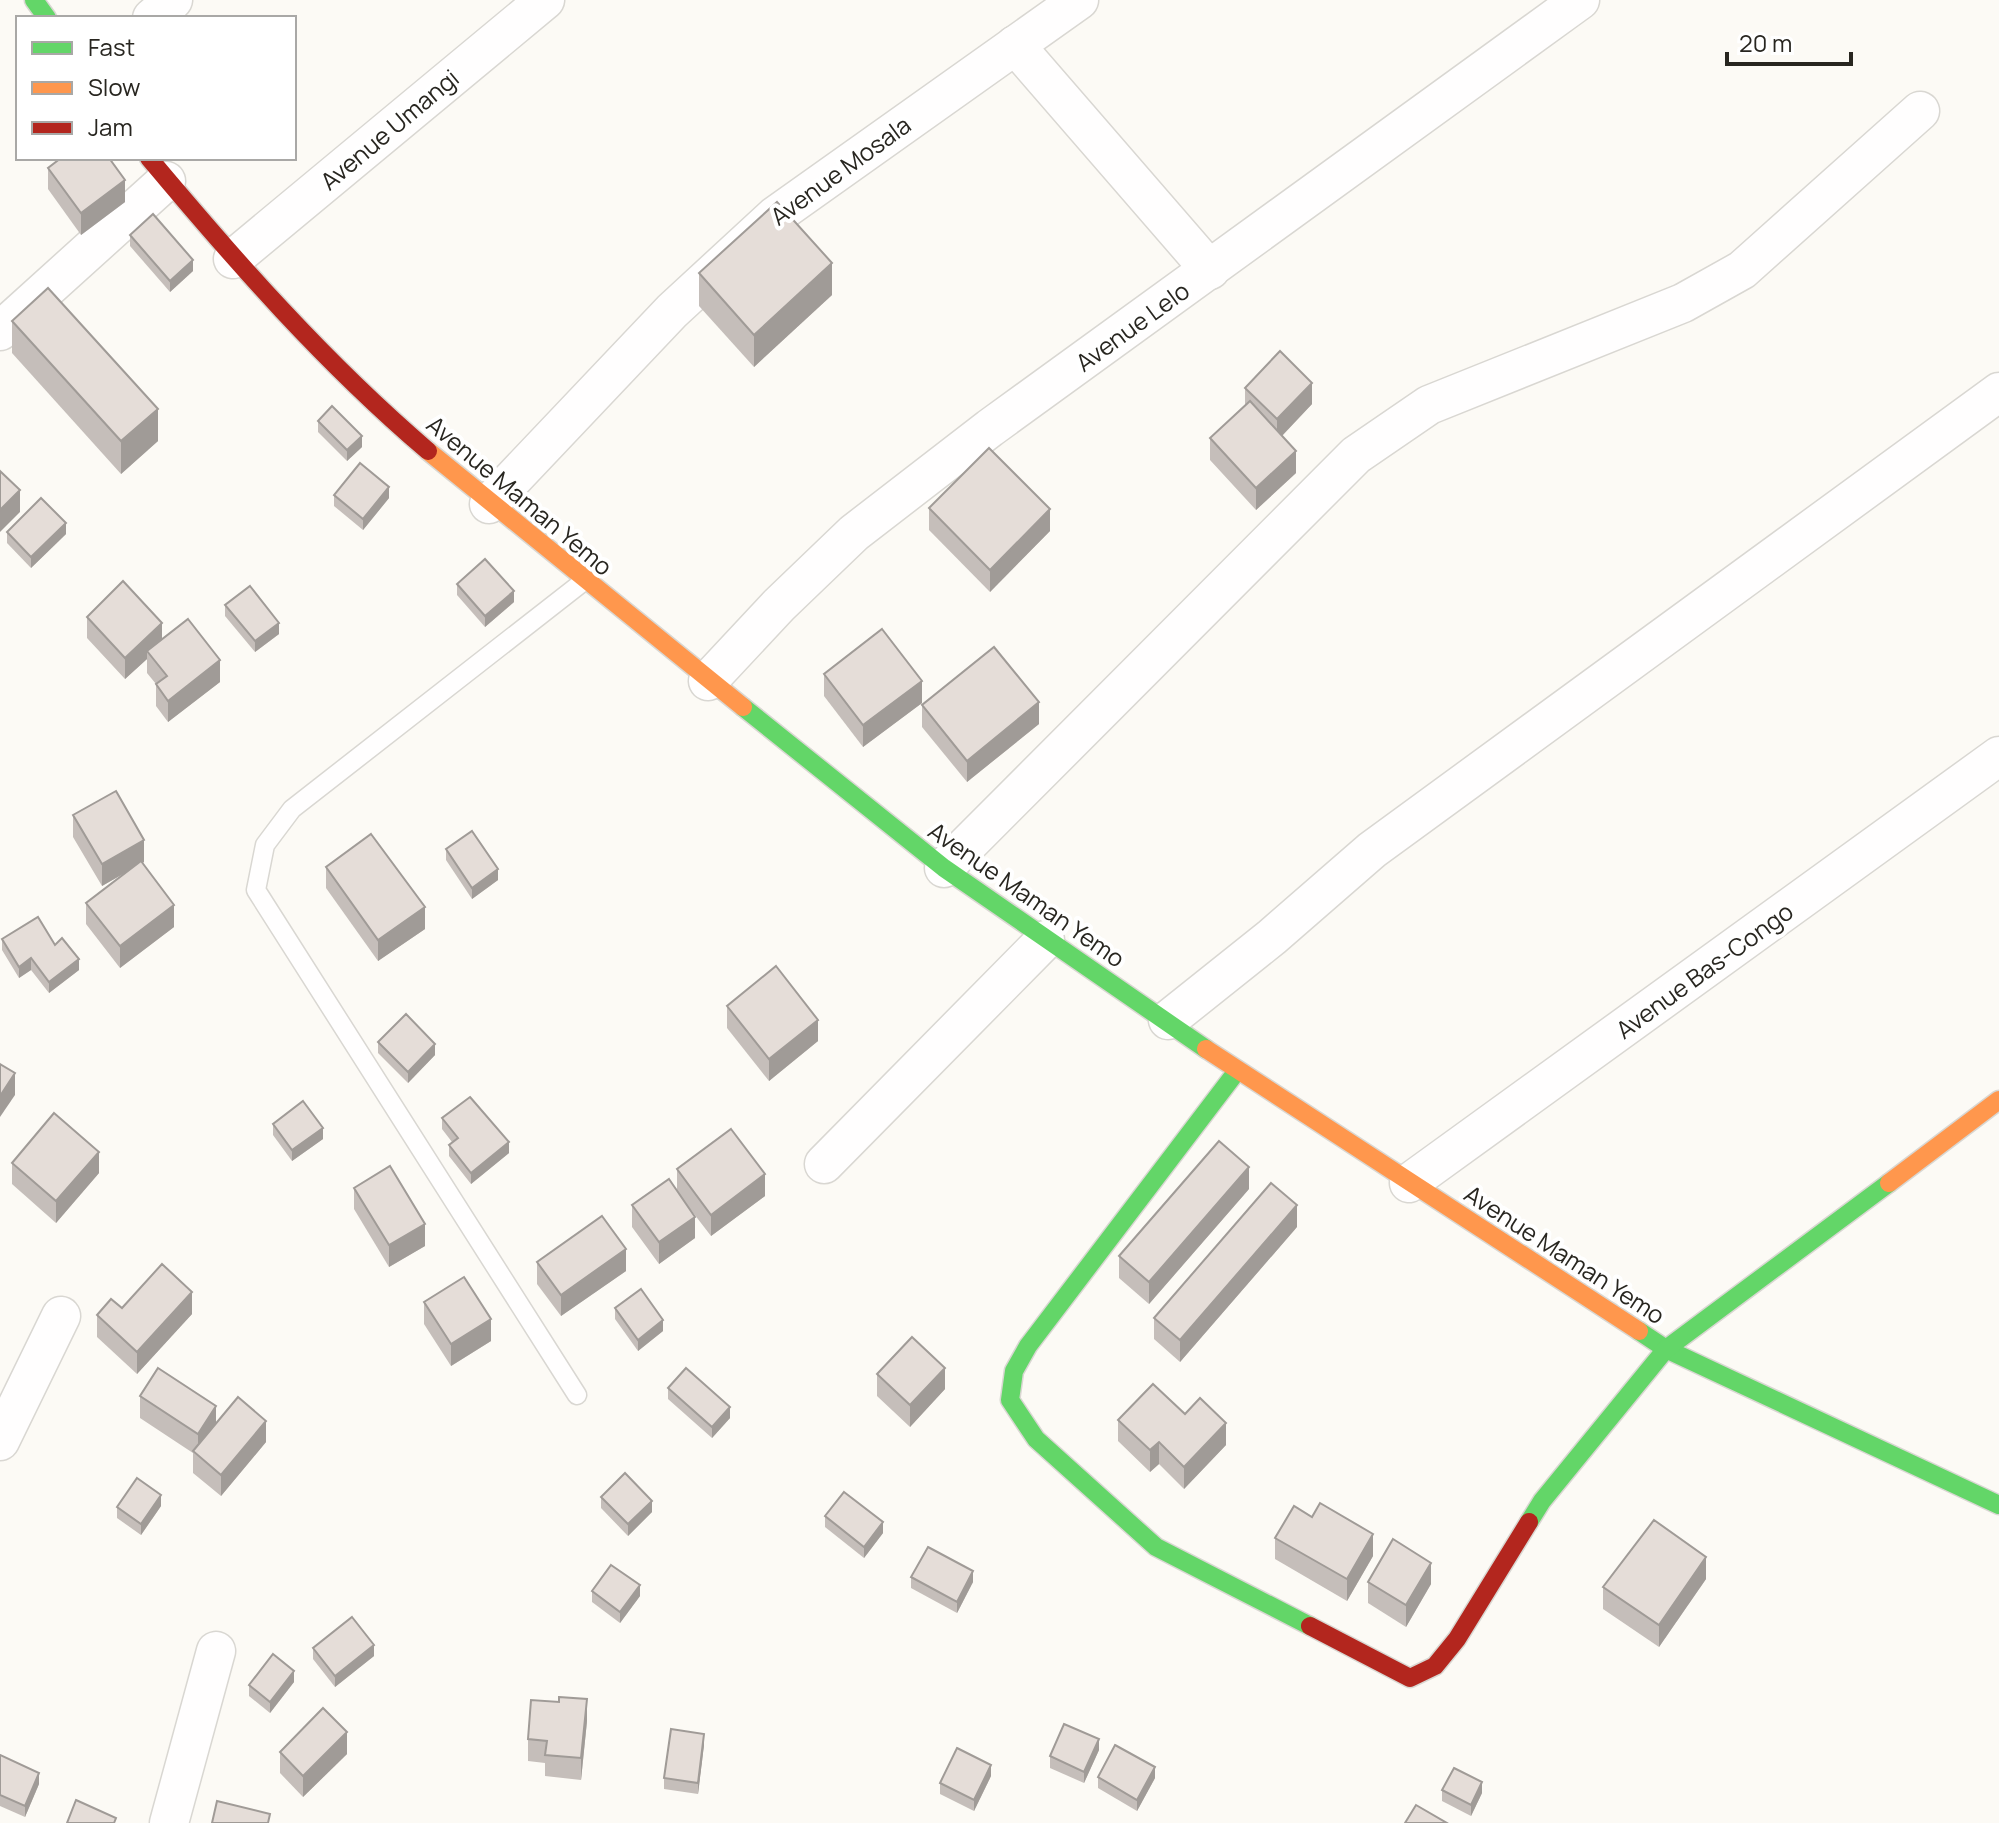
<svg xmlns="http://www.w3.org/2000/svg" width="1999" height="1823" font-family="Manrope,sans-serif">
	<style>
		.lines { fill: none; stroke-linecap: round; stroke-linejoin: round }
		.lane-casing { stroke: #d9d7d2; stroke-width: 21 }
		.street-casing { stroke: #d9d7d2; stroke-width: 41 }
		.fast-casing { stroke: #d9d7d2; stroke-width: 21 }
		.slow-casing { stroke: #d9d7d2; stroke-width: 21 }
		.jam-casing { stroke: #d9d7d2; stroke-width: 21 }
		.lane { stroke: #fffefe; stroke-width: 18 }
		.street { stroke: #fffefe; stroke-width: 38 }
		.fast { stroke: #63d668; stroke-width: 18 }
		.slow { stroke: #ff974d; stroke-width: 18 }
		.jam { stroke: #b3261e; stroke-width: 18 }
		.wall { fill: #c5beba }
		.shaded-wall { fill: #a09b97 }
		.building { fill: #e5ddd8; stroke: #a09b97; stroke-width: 2 }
		.labels { text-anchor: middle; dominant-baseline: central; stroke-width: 8; stroke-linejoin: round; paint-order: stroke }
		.street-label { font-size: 24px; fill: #282620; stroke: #fff }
	</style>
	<rect width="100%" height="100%" fill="#fcfaf5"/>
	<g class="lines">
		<defs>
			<path id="lane" d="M577,1395L256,890L265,845L292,809L584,581"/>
			<g id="street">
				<path d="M152,18L173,0"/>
				<path d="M1015,45L1210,270"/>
				<path d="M233,259L545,0"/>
				<path d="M0,331L166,181"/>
				<path d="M489,504L672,311L775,216L1079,0"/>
				<path d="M708,681L779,605L854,533L990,428L1580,0"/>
				<path d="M944,868L1356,455L1429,405L1683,303L1742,270L1920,111"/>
				<path d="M1168,1020L1272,937L1372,850L1999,392"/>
				<path d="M824,1164L1045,940"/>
				<path d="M1409,1183L1999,756"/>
				<path d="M0,1441L61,1316"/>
				<path d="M169,1823L216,1651"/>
			</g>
			<g id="fast">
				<path d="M34,0L47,18"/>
				<path d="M743,707L944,868L1206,1049"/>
				<path d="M1237,1071L1028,1346L1014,1371L1010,1400L1036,1439L1156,1547L1310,1626"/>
				<path d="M1639,1331L1666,1349L1999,1505"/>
				<path d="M1529,1522L1542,1501L1666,1349L1889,1183"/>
			</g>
			<g id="slow">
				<path d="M428,451L743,707"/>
				<path d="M1206,1049L1639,1331"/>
				<path d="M1889,1183L1999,1100"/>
			</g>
			<g id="jam">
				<path d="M149,158C236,262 325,363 428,451"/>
				<path d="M1310,1626L1410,1678L1435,1666L1457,1639L1529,1522"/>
			</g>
		</defs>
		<use href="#lane" class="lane-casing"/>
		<use href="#street" class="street-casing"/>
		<use href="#fast" class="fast-casing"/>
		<use href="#slow" class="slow-casing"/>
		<use href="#jam" class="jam-casing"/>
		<use href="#lane" class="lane"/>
		<use href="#street" class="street"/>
		<use href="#fast" class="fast"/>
		<use href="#slow" class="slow"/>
		<use href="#jam" class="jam"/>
	</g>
	<g class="wall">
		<path d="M48,168L125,202L81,235L48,189Z"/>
		<path d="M130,235L193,271L170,292L130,246Z"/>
		<path d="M699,273L832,295L754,367L699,306Z"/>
		<path d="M12,321L158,441L121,474L12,353Z"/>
		<path d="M1245,388L1312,404L1282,436L1296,473L1256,510L1210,460V438L1245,406Z"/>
		<path d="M318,421L362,447L347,461L318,432Z"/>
		<path d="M334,495L389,498L363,530L334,506Z"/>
		<path d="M929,508L1050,531L990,592L929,530Z"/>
		<path d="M7,532L66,534L31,568L7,543Z"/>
		<path d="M457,584L514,602L485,627L457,595Z"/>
		<path d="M225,605L279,634L255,652L225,616Z"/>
		<path d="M87,617L162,639L220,682L168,722L156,706V684L147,673V659L125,679L87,638Z"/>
		<path d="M824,674L922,703L863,747L824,696Z"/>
		<path d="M922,705L1039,724L967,782L922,727Z"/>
		<path d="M73,815L144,862L142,863L174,927L120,968L86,924V903L128,871L102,886L73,837Z"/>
		<path d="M446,849L498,880L472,899L446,860Z"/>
		<path d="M326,867L425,929L378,961L326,888Z"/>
		<path d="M2,939L55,945L79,970L49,993L31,970L19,978L2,950Z"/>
		<path d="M727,1006L818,1041L769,1081L727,1028Z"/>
		<path d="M378,1042L435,1055L408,1083L378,1053Z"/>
		<path d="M442,1118L509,1153L471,1184L449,1156V1145L452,1142L442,1129Z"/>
		<path d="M273,1124L323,1139L292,1161L273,1135Z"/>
		<path d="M12,1163L99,1173L56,1223L12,1184Z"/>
		<path d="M677,1169L765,1196L711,1236L681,1197L695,1238L659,1264L632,1227V1205L677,1191Z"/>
		<path d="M354,1188L425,1246L389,1267L354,1209Z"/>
		<path d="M1249,1189L1149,1304L1119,1278V1256Z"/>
		<path d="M1297,1227L1180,1362L1154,1339V1318Z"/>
		<path d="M537,1262L626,1271L561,1316L537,1284Z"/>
		<path d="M424,1302L491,1341L451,1366L424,1324Z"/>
		<path d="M122,1308L192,1314L137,1374L97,1337V1315Z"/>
		<path d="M615,1308L663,1331L638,1351L615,1319Z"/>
		<path d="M877,1374L945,1389L910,1427L877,1396Z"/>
		<path d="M668,1388L730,1418L712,1438L668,1399Z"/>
		<path d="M140,1396L216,1424L266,1442L221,1496L193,1473V1453L140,1418Z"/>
		<path d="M1185,1414L1226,1445L1184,1489L1159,1464L1150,1472L1118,1441V1420Z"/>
		<path d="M601,1497L652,1512L628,1536L601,1508Z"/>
		<path d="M161,1506L141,1535L117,1518V1507Z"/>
		<path d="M825,1516L883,1533L864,1558L825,1527Z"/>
		<path d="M1275,1538L1373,1556L1347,1601L1275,1559Z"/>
		<path d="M911,1577L973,1582L957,1613L911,1588Z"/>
		<path d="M1706,1579L1659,1647L1603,1609V1587Z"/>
		<path d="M1368,1582L1431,1584L1406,1627L1368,1603Z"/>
		<path d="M592,1591L640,1596L620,1623L592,1602Z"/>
		<path d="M313,1648L374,1656L335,1687L313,1659Z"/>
		<path d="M294,1682L270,1713L249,1696V1685Z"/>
		<path d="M587,1721L581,1780L545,1776V1763L528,1761V1739Z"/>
		<path d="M704,1745L698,1794L664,1789V1778Z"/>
		<path d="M1099,1750L1084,1783L1050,1768V1756Z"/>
		<path d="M280,1752L347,1754L303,1797L280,1773Z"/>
		<path d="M0,1755L39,1784L25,1817L0,1806Z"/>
		<path d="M991,1776L974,1811L940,1794V1783Z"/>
		<path d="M1098,1777L1155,1778L1137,1811L1098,1788Z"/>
		<path d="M1442,1790L1482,1793L1471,1816L1442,1801Z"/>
	</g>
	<g class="shaded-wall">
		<path d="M125,180V202L81,235V213Z"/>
		<path d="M193,260V271L170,292V281Z"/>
		<path d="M832,263V295L754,367V335Z"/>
		<path d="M1312,383V404L1277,441V419Z"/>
		<path d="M158,409V441L121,474V441Z"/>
		<path d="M362,436V447L347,461V450Z"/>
		<path d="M1296,451V473L1256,510V488Z"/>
		<path d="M389,487V498L363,530V519Z"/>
		<path d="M20,490V512L0,532V510Z"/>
		<path d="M1050,509V531L990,592V570Z"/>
		<path d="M66,523V534L31,568V557Z"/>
		<path d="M514,591V602L485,627V616Z"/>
		<path d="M162,623V645L147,651V659L125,679V658Z"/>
		<path d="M279,623V634L255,652V641Z"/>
		<path d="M220,660V682L168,722V701Z"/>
		<path d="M922,681V703L863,747V725Z"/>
		<path d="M1039,702V724L967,782V761Z"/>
		<path d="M144,840V862L102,886V864Z"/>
		<path d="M498,869V880L472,899V888Z"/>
		<path d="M174,905V927L120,968V946Z"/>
		<path d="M425,907V929L378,961V940Z"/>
		<path d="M31,958V970L19,978V967Z"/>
		<path d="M79,959V970L49,993V982Z"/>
		<path d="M818,1020V1041L769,1081V1059Z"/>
		<path d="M435,1044V1055L408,1083V1072Z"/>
		<path d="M15,1073V1095L0,1117V1096Z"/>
		<path d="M323,1128V1139L292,1161V1150Z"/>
		<path d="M509,1142V1153L471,1184V1173Z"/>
		<path d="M99,1152V1173L56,1223V1201Z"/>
		<path d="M1249,1167V1189L1149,1304V1282Z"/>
		<path d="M765,1174V1196L711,1236V1215Z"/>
		<path d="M1297,1205V1227L1180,1362V1340Z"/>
		<path d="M695,1217V1238L659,1264V1242Z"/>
		<path d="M425,1224V1246L389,1267V1245Z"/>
		<path d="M626,1249V1271L561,1316V1295Z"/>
		<path d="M192,1292V1314L137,1374V1352Z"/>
		<path d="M491,1319V1341L451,1366V1344Z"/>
		<path d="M663,1320V1331L638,1351V1340Z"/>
		<path d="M945,1368V1389L910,1427V1405Z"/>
		<path d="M216,1406V1428L198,1456V1434Z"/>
		<path d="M730,1407V1418L712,1438V1427Z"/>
		<path d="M266,1421V1442L221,1496V1475Z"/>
		<path d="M1226,1423V1445L1184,1489V1467Z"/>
		<path d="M1159,1442V1464L1150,1472V1450Z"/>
		<path d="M161,1495V1506L141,1535V1524Z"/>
		<path d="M652,1501V1512L628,1536V1524Z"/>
		<path d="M883,1522V1533L864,1558V1547Z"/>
		<path d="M1373,1534V1556L1347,1601V1579Z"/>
		<path d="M1706,1557V1579L1659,1647V1625Z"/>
		<path d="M1431,1563V1584L1406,1627V1605Z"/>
		<path d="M973,1571V1582L957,1613V1602Z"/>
		<path d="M640,1585V1596L620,1623V1612Z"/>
		<path d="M374,1645V1656L335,1687V1676Z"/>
		<path d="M294,1671V1682L270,1713V1702Z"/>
		<path d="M587,1699V1721L581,1780V1758Z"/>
		<path d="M347,1732V1754L303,1797V1776Z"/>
		<path d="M704,1734V1745L698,1794V1783Z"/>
		<path d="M1099,1739V1750L1084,1783V1772Z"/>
		<path d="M991,1765V1776L974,1811V1800Z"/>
		<path d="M1155,1767V1778L1137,1811V1800Z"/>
		<path d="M39,1773V1784L25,1817V1806Z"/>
		<path d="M1482,1782V1793L1471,1816V1805Z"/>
	</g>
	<g class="building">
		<path d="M61,158H109L125,180L81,213L48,168Z"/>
		<path d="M777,202L832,263L754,335L699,273Z"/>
		<path d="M153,214L193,260L170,281L130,235Z"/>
		<path d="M48,288L158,409L121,441L12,321Z"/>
		<path d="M1280,351L1312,383L1277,419L1245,388Z"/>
		<path d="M1250,401L1296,451L1256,488L1210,438Z"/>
		<path d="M332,406L362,436L347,450L318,421Z"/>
		<path d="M989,448L1050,509L990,570L929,508Z"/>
		<path d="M360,463L389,487L363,519L334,495Z"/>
		<path d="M0,471L20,490L0,510Z"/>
		<path d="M41,498L66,523L31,557L7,532Z"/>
		<path d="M485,559L514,591L485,616L457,584Z"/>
		<path d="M123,581L162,623L125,658L87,617Z"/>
		<path d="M250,586L279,623L255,641L225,605Z"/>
		<path d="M188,619L220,660L168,701L156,684L167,676L147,651Z"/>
		<path d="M882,629L922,681L863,725L824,674Z"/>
		<path d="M994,647L1039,702L967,761L922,705Z"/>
		<path d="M116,791L144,840L102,864L73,815Z"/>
		<path d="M472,831L498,869L472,888L446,849Z"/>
		<path d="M371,834L425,907L378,940L326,867Z"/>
		<path d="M141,861L174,905L120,946L86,903Z"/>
		<path d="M38,917L55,945L62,938L79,959L49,982L31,958L19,967L2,939Z"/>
		<path d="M776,966L818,1020L769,1059L727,1006Z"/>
		<path d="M406,1014L435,1044L408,1072L378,1042Z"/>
		<path d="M0,1064L15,1073L0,1096Z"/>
		<path d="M470,1097L509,1142L471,1173L449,1145L458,1138L442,1118Z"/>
		<path d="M303,1101L323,1128L292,1150L273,1124Z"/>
		<path d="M54,1113L99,1152L56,1201L12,1163Z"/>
		<path d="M731,1129L765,1174L711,1215L677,1169Z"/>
		<path d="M1219,1141L1249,1167L1149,1282L1119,1256Z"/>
		<path d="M390,1166L425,1224L389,1245L354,1188Z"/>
		<path d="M669,1179L695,1217L659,1242L632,1205Z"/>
		<path d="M1271,1183L1297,1205L1180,1340L1154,1318Z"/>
		<path d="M602,1216L626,1249L561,1295L537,1262Z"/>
		<path d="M162,1264L192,1292L137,1352L97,1315L111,1299L122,1308Z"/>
		<path d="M464,1277L491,1319L451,1344L424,1302Z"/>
		<path d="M641,1289L663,1320L638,1340L615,1308Z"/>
		<path d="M912,1337L945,1368L910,1405L877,1374Z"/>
		<path d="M158,1368L216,1406L198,1434L140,1396Z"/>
		<path d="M686,1368L730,1407L712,1427L668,1388Z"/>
		<path d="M1153,1384L1185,1414L1200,1398L1226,1423L1184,1467L1159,1442L1150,1450L1118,1420Z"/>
		<path d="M238,1397L266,1421L221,1475L193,1451Z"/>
		<path d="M625,1473L652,1501L628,1524L601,1497Z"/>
		<path d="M137,1478L161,1495L141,1524L117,1507Z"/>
		<path d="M844,1492L883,1522L864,1547L825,1516Z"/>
		<path d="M1320,1503L1373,1534L1347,1579L1275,1538L1294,1506L1312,1517Z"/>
		<path d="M1654,1520L1706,1557L1659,1625L1603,1587Z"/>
		<path d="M1393,1539L1431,1563L1406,1605L1368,1582Z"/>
		<path d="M928,1547L973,1571L957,1602L911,1577Z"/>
		<path d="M611,1565L640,1585L620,1612L592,1591Z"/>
		<path d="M352,1617L374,1645L335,1676L313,1648Z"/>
		<path d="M273,1654L294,1671L270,1702L249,1685Z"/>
		<path d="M559,1697L587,1699L581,1758L545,1755L547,1741L528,1739L531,1700L559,1702Z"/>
		<path d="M323,1708L347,1732L303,1776L280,1752Z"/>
		<path d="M1064,1724L1099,1739L1084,1772L1050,1756Z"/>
		<path d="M671,1729L704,1734L698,1783L664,1778Z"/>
		<path d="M1115,1745L1155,1767L1137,1800L1098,1777Z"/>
		<path d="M957,1748L991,1765L974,1800L940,1783Z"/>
		<path d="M0,1755L39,1773L25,1806L0,1795Z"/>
		<path d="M1454,1768L1482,1782L1471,1805L1442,1790Z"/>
		<path d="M76,1800L116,1818L114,1823H67Z"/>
		<path d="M217,1801L270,1814L268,1823H212Z"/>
		<path d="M1416,1805L1447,1823H1405Z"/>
	</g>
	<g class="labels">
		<g class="street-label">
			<text transform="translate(389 129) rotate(-40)">Avenue Umangi</text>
			<text transform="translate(840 170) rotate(-36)">Avenue Mosala</text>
			<text transform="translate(1132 326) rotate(-36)">Avenue Lelo</text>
			<text transform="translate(520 495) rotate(40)">Avenue Maman Yemo</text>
			<text transform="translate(1027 894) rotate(35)">Avenue Maman Yemo</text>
			<text transform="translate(1704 970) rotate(-36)">Avenue Bas-Congo</text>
			<text transform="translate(1565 1254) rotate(33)">Avenue Maman Yemo</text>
		</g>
	</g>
	<rect x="16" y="16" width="280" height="144" fill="#ffffff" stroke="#a9a8a6" stroke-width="2"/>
	<rect x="32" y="42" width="40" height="12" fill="#63d668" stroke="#a9a8a6" stroke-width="2"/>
	<text x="88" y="56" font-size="24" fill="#282620">Fast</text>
	<rect x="32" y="82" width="40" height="12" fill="#ff974d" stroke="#a9a8a6" stroke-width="2"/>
	<text x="88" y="96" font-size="24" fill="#282620">Slow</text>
	<rect x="32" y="122" width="40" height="12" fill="#b3261e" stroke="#a9a8a6" stroke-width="2"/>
	<text x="88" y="136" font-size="24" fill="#282620">Jam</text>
	<path d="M1727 52v12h124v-12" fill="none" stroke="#282620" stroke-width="4"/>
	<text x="1739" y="52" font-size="24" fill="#282620" stroke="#ffffff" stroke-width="6" paint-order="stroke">20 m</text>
</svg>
